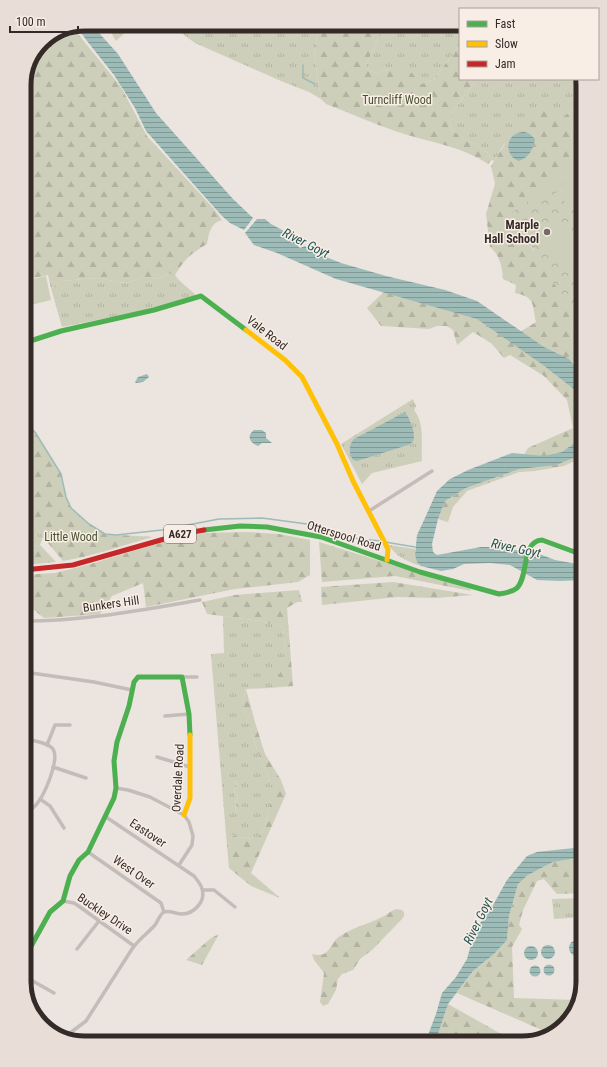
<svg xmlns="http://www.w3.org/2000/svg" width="607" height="1067" font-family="'Roboto Condensed',sans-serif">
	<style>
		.grass { fill: url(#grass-tufts); fill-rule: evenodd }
		.forest { fill: url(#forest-firs) }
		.park { fill: url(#park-crowns) }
		.garden { fill: #cecfba }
		.water { fill: url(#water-rules) }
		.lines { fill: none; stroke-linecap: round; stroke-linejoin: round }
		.stream { stroke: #9dbcb8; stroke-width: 1.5 }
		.street { stroke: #c4bcb8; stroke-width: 3.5 }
		.fast { stroke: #4caf50; stroke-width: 5 }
		.slow { stroke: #ffc107; stroke-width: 5 }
		.jam { stroke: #c62828; stroke-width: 5 }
		.poi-dot { fill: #746b67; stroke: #f8eee6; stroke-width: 1.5 }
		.labels { text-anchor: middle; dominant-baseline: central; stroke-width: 3; stroke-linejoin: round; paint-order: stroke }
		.shield { fill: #f8eee6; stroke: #6f6560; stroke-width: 1 }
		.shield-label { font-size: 11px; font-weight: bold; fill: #342a27 }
		.park-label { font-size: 12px; fill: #47512d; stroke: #f8eee6 }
		.poi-label { font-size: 12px; font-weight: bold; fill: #342a27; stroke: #f8eee6; text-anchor: end }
		.street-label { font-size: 12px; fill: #342a27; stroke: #f8eee6 }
		.water-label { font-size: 13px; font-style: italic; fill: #1f5351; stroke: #f8eee6 }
		.rim { fill: none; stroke: #342a27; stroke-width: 5 }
	</style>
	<defs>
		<pattern id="grass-tufts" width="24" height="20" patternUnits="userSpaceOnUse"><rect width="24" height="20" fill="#cecfba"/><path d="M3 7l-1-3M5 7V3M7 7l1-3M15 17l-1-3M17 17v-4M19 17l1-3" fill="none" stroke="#b2b2a0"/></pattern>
		<pattern id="forest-firs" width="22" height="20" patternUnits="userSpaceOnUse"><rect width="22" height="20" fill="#cecfba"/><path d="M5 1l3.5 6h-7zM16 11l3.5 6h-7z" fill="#b2b2a0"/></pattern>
		<pattern id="park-crowns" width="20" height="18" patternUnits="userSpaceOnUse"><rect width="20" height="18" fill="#cecfba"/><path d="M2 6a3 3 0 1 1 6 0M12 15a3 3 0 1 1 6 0" fill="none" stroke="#b2b2a0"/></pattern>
		<pattern id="water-rules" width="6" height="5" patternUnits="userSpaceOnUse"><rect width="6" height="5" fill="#9dbcb8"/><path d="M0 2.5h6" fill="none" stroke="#819996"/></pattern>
	</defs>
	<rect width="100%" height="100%" fill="#ebe4df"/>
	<g class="grass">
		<path d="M178,24H319L314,53L321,99L309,92L281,81L195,43L180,32L182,29Z"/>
		<path d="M380,24H460V45L433,80L421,84L389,69L377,73L369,71L366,65L379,37Z"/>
		<path d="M477,79H581L583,92L578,106L559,120L504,144L494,161L492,160L487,152L453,131L449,123L453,111Z"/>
		<path d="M170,273L195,294L194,296L142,311L62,327L51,288L63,281L83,279L101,278L117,282L128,283L142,277L160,279Z"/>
		<path d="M413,399L416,406L414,410C425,423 421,445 422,461L372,473L362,484L341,444Z"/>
		<path d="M24,505L43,537L40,545L24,546Z"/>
		<path d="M389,545L415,549C415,556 416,561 421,566C407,561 397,558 389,545Z"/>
		<path d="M223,616L260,621L283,627C285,654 290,667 269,688L246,689L242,704L260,758L268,775L271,785V800L265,827L259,836L248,839L226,834L211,654L224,653ZM234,780H236L238,803L236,813Z"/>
		<path d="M583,898V917L554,919L552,899Z"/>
	</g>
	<g class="forest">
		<path d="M319,24H380L379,37L366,65L369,71L377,73L389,69L412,73L421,84L433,80L460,45V79H477L453,111L449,123L453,131L487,152L492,160L488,164C461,146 428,142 398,132C374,124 350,113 326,104L321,99L314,53Z"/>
		<path d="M74,29L121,87L147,136L214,209L222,220C210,223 209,234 207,244C190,254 185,259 175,275L182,284L170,273L160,279L142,277L128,283L117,282L101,278L83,279L63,281L51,288L48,275L24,280V82L42,42Z"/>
		<path d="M583,92V151L574,166L514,234L537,252L583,310V457L564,466L535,471L519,472L467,491L453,507L448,522L438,519L445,501L466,488L519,469L521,460L528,448L573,428L567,400L544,376L510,355L504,358L491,343L473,332L457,345L453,330L447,326H437L429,329L381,326L367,308L390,286L419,292L515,335L536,322C532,305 536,297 515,293L516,285L503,279C502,267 500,255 490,247L486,214L495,184L491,166L518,123L545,106L559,120L578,106Z"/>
		<path d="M24,397L30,422L35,432L61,474L66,497L71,508L89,524L105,534L153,537C123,545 94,556 63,561L43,537L24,505Z"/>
		<path d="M246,532L279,534L310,540V575L298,582L235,589L146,607L143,583L112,596L100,614L44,618L24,602V575L55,573L87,565L177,538L205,533Z"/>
		<path d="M319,542L470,589L471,591L395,576L322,582Z"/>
		<path d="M40,545L56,562L24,565V546Z"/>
		<path d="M393,582L473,595L436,598L397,597L322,605L321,587Z"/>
		<path d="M299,590L302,602H297L287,608L293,686L269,688C289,667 285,654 283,627L260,621L207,614L202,602L235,595Z"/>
		<path d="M246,689L255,722L265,754L281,780L286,794L251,873L280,898L251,886L229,868L226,834L248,839L259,836L265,827L271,800V785L268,775L260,758L242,704Z"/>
		<path d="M583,857V893L557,894L544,879L537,881L523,910L519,925L522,929L512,947L514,998L577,1000L573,1015L553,1033L544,1031L457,993L473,971L494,954L507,940L509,916L518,884L528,875L553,862Z"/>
		<path d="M396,909L402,910L404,912V916L402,919L372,950L360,959L353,970L342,974L338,979L336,990L328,1004L323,1006L320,1002L324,973L314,960L312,954C331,959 329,943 340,936C352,928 368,924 380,918C386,916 390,911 396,909Z"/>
		<path d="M219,934L202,965L186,960L211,938Z"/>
		<path d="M448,1004L512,1040L515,1043H435Z"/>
	</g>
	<g class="park">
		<path d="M583,148V316L570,310L565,305L560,293L549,275V269L543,264L534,249L512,233L507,226L506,220L508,216L515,210L542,192L561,177L572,165Z"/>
		<path d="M236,779L238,803H242V809L238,813H236L234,780Z"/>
	</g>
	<g class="garden">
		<path d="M106,24H134L116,41Z"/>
		<path d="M583,158V216L555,194Z"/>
		<path d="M553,218L583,238V270L581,273L537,242Z"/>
		<path d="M46,276L51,300L27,306L24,295V281Z"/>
	</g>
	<g class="water">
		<path d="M86,24H91L118,54L156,113L233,199L253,218L244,230L230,223L222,216L146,131L135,108L114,75L87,41L77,27Z"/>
		<path d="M525,132L530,134L535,139C533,150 529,157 519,161C506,157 504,138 518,133C520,132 522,132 525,132Z"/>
		<path d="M257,219H265L271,224L284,231L300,248L305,246L311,251L341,263L386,276L445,290L477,301L544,347L569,359L583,376V407L575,390L543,365L477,319L336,279L277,253L254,245L245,233Z"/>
		<path d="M147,374L149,377L143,382L136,383L135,382L138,377Z"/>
		<path d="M405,412C409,417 417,435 413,441C412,443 410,444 408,445L357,461L353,460C349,452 348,446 354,439Z"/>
		<path d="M254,430H262L266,433V438L272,443H262L258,446C250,443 246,436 254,430Z"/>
		<path d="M583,437V454L556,465L519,469L466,488L445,501L438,519L432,544L433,552L437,555L481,547H506L532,555H542L555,560L583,565V580L560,581L537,580L510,565L490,563L464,564L453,569L441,571L421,566L417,562L415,555L417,535L425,518L437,491L450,479L468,470L512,453L544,456L562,452Z"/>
		<path d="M583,847V857L553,862L528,875L518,884L509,916L507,940L494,954L473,971L448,1004L435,1043H425L436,1014L442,993L456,977L467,959L475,930L492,907L507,880L527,856L537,852Z"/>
		<circle cx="577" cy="948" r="8"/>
		<circle cx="548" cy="952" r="7"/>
		<circle cx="531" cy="953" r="7"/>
		<circle cx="549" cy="970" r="5.5"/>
		<circle cx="535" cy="971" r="5.5"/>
	</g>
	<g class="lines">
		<g class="stream">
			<path d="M303,65V78L315,84"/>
			<path d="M24,422L35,432L61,474L66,497L71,508L89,524L105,534L116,535L162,530L219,519L262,518L307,524L359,539L382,541"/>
			<path d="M385,542L415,547"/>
		</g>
		<g class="street">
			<path d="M369,511L432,471"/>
			<path d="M24,621C84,621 141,610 200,600"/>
			<path d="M24,672L94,682L132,690"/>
			<path d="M182,677H197"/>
			<path d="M165,716L189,714"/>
			<path d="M47,745L55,725H70"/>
			<path d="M157,757L190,767"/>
			<path d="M53,767L86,778"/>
			<path d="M116,788L128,790L150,797L184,815L189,822L193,836L192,845L179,865"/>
			<path d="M40,799L50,806L64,828"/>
			<path d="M24,815C28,812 32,809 36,805C44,796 60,760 53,749C48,742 32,741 24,738"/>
			<path d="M88,852L161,903L164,912"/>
			<path d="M203,890H214L235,907"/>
			<path d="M63,901L74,903L80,907L134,946"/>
			<path d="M77,949L99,921"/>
			<path d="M24,976L54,993"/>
			<path d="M63,1037L66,1036L86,1021L132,949C138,940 148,933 155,925C158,921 160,914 164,912C170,910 176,914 182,914C194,914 206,901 202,889C201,884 197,880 194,876L106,817"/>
		</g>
		<g class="fast">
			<path d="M24,343L61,331L154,310L201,296L246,330"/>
			<path d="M204,530L240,526L267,527L321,537L420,572L499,594C506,593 512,592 517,588C529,576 521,541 542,540L583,555"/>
			<path d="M24,959L50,912L63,901L70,876L79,860L88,852L114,798L116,788L114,761L117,742L129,706L134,682L138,677H182L189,714L190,735"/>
		</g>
		<g class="slow">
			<path d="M246,330L285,360L302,377L337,444L353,481L388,549L387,560"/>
			<path d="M184,815L190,798V735"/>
		</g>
		<path class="jam" d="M24,570L73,565L182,534L204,530"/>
	</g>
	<circle class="poi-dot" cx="547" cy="232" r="4"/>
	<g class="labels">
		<rect class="shield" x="164" y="525" width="32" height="18" rx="3"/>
		<g class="shield-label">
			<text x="180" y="534">A627</text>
		</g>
		<g class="park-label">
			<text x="397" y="100">Turncliff Wood</text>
			<text x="71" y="537">Little Wood</text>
		</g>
		<g class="poi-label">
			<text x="539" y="225">Marple<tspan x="539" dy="14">Hall School</tspan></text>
		</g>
		<g class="street-label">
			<text transform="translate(267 333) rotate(38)">Vale Road</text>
			<text transform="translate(344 536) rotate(17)">Otterspool Road</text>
			<text transform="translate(111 604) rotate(-8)">Bunkers Hill</text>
			<text transform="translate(178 778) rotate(-87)">Overdale Road</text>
			<text transform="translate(148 833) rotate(34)">Eastover</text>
			<text transform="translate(134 872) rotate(35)">West Over</text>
			<text transform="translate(105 914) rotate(34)">Buckley Drive</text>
		</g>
		<g class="water-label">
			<text transform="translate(306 243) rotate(27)">River Goyt</text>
			<text transform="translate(516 548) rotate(12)">River Goyt</text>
			<text transform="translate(478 921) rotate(-64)">River Goyt</text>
		</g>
	</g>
	<path d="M0 0H607V1067H0ZM85 31H522A54 54 0 0 1 576 85V982A54 54 0 0 1 522 1036H85A54 54 0 0 1 31 982V85A54 54 0 0 1 85 31Z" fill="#e8ded7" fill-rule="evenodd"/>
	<path class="rim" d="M85 31H522A54 54 0 0 1 576 85V982A54 54 0 0 1 522 1036H85A54 54 0 0 1 31 982V85A54 54 0 0 1 85 31Z"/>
	<rect x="459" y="8" width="140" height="72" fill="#f8eee6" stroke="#aaa09a"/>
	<rect x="467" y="21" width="20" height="6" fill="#4caf50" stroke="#aaa09a"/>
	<text x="495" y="28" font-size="12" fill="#342a27">Fast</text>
	<rect x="467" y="41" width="20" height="6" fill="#ffc107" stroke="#aaa09a"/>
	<text x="495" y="48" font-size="12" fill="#342a27">Slow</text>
	<rect x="467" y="61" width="20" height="6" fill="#c62828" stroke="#aaa09a"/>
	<text x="495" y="68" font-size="12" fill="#342a27">Jam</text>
	<path d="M10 26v6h68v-6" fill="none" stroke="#342a27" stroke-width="2"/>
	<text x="16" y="26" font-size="12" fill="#342a27" stroke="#f8eee6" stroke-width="3" paint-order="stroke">100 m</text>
</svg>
